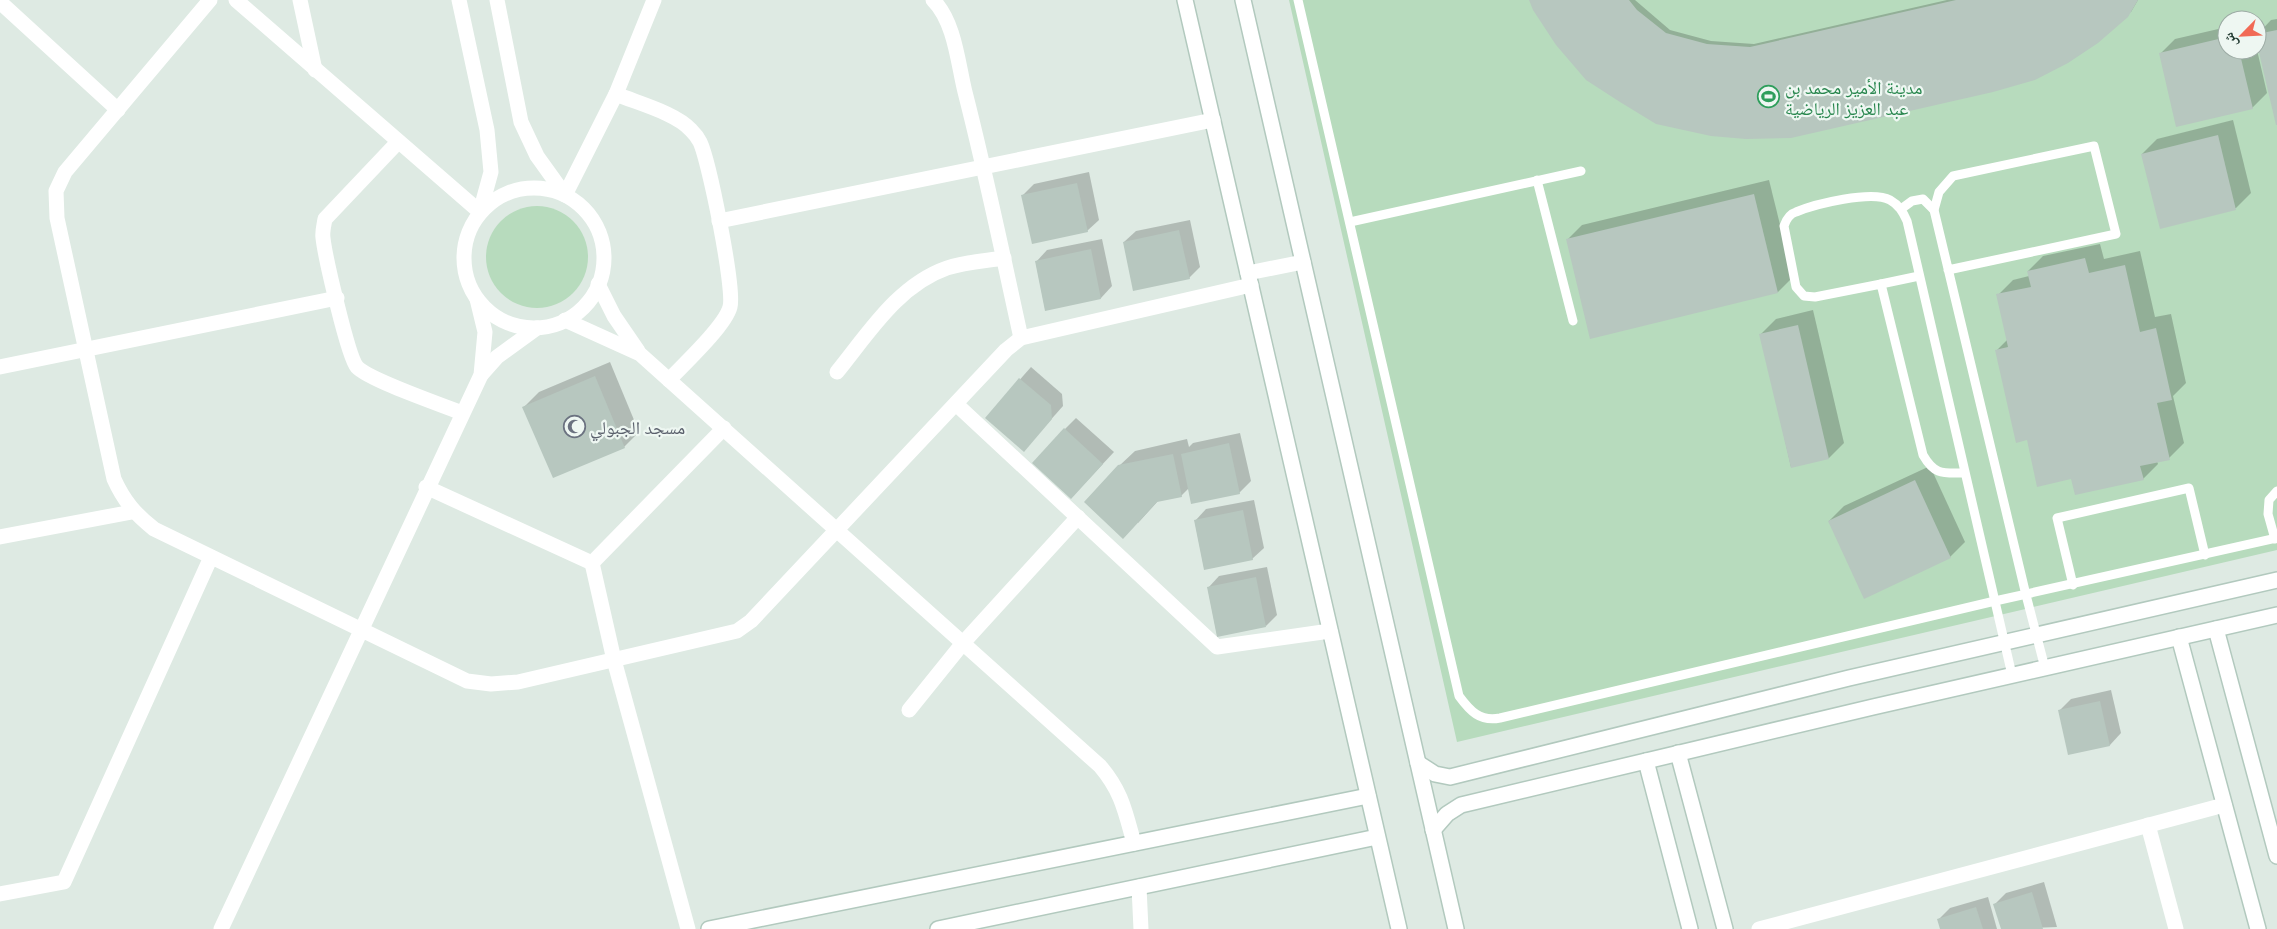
<svg xmlns="http://www.w3.org/2000/svg" width="2277" height="929" font-family="'Space Grotesk','Noto Naskh Arabic',sans-serif">
	<style>
		.green { fill: #b7dbbd; fill-rule: evenodd }
		.shadow { fill: #0003 }
		.building { fill: #b7c7bf }
		.lines { fill: none; stroke-linecap: round; stroke-linejoin: round }
		.secondary-casing { stroke: #b2c9be; stroke-width: 18 }
		.lane { stroke: #fff; stroke-width: 9 }
		.street { stroke: #fff; stroke-width: 15 }
		.secondary { stroke: #fff; stroke-width: 15 }
		.labels { text-anchor: middle; dominant-baseline: central; stroke-width: 4.5; stroke-linejoin: round; paint-order: stroke }
		.leisure-label { font-size: 18px; fill: #27864d; stroke: #eef7f2; text-anchor: start }
		.worship-label { font-size: 18px; fill: #5b616d; stroke: #eef7f2; text-anchor: start }
	</style>
	<rect width="100%" height="100%" fill="#deeae3"/>
	<g class="green">
		<path d="M1289,0H2277V550L1457,742ZM2227,20H2257V50H2227Z"/>
		<circle cx="537" cy="257" r="51"/>
	</g>
	<g class="shadow">
		<path d="M1531,0H1635L1670,30L1711,41L1754,44L1947,0H2138L2131,12L1791,137Z"/>
		<path d="M2277,19V123L2257,38V35L2271,20Z"/>
		<path d="M2227,27V50H2257L2267,93L2252,108L2160,54L2175,39Z"/>
		<path d="M2233,120L2251,193L2236,208L2161,227L2142,154L2157,139Z"/>
		<path d="M1089,172L1099,220L1087,231L1023,195L1034,184Z"/>
		<path d="M1769,180L1793,277L1778,292L1567,240L1582,225Z"/>
		<path d="M1190,220L1200,267L1189,278L1124,242L1136,231Z"/>
		<path d="M1102,239L1112,286L1101,298L1046,309L1036,262L1047,250Z"/>
		<path d="M2100,244L2104,259L2140,251L2155,317L2171,314L2186,383L2173,396L2184,443L2169,458L2157,461L2158,464L2143,479L2072,478L2027,439L1997,350L2008,339L1998,295L2013,280L2029,276L2028,271L2043,256Z"/>
		<path d="M1813,310L1844,443L1829,458L1791,467L1761,334L1776,319Z"/>
		<path d="M610,362L639,432L624,447L524,407L539,392Z"/>
		<path d="M1031,367L1062,394L1063,406L1024,450L986,418Z"/>
		<path d="M1076,418L1114,452L1071,498L1065,429Z"/>
		<path d="M1240,433L1251,481L1239,493L1189,488L1181,496L1158,501L1138,523L1119,466L1135,451L1187,439L1189,447L1193,443Z"/>
		<path d="M1930,466L1965,542L1950,557L1829,521L1844,506Z"/>
		<path d="M1254,500L1264,548L1252,559L1195,521L1206,509Z"/>
		<path d="M1267,567L1277,615L1266,626L1208,588L1219,576Z"/>
		<path d="M2111,690L2121,733L2110,745L2069,754L2059,711L2071,699Z"/>
		<path d="M2044,882L2057,927L2002,929L1995,904L2006,893Z"/>
		<path d="M1988,897L1997,929H1941L1939,919L1950,908Z"/>
	</g>
	<g class="building">
		<path d="M1529,0H1629L1637,10L1666,33L1707,44L1750,47L1956,0H2138L2128,17L2098,43L2068,63L2035,80L1993,92L1791,138L1746,139L1711,136L1656,124L1620,102L1586,80L1556,45L1533,10Z"/>
		<path d="M2277,30V125H2276L2257,44V34Z"/>
		<path d="M2227,37V50H2239L2253,109L2176,127L2159,53Z"/>
		<path d="M2218,135L2236,210L2160,229L2141,154Z"/>
		<path d="M1077,183L1088,232L1032,244L1021,195Z"/>
		<path d="M1754,194L1778,293L1590,339L1566,239Z"/>
		<path d="M1179,230L1190,279L1133,291L1123,242Z"/>
		<path d="M1091,249L1101,299L1045,311L1035,261Z"/>
		<path d="M2085,258L2089,273L2125,265L2140,332L2156,328L2172,400L2157,403L2170,460L2140,466L2144,480L2075,495L2071,479L2037,487L2027,440L2016,443L1995,350L2008,347L1996,294L2031,287L2027,271Z"/>
		<path d="M1798,325L1829,459L1791,468L1759,334Z"/>
		<path d="M595,376L625,448L553,478L522,407Z"/>
		<path d="M1019,378L1051,405L1052,419L1024,452L985,418Z"/>
		<path d="M1064,428L1103,464L1071,499L1032,463Z"/>
		<path d="M1229,443L1240,494L1191,504L1181,454Z"/>
		<path d="M1173,454L1182,497L1157,502L1123,539L1084,502L1118,465Z"/>
		<path d="M1915,480L1951,558L1864,599L1828,521Z"/>
		<path d="M1243,510L1253,560L1204,570L1194,520Z"/>
		<path d="M1256,577L1266,627L1217,637L1207,587Z"/>
		<path d="M2100,701L2110,746L2068,755L2058,710Z"/>
		<path d="M2032,892L2043,929H2001L1993,904Z"/>
		<path d="M1976,907L1983,929H1940L1937,919Z"/>
	</g>
	<g class="lines">
		<defs>
			<g id="secondary">
				<path d="M1185,0L1399,929"/>
				<path d="M1243,0L1456,929"/>
				<path d="M2216,629L2277,856"/>
				<path d="M2179,637L2258,929"/>
				<path d="M1678,753L1725,929"/>
				<path d="M1646,761L1690,929"/>
				<path d="M1418,763L1435,774L1450,777L1849,678L2277,580"/>
				<path d="M1433,830L1447,814L1461,805L1873,707L2277,615"/>
				<path d="M709,929L1368,796"/>
				<path d="M938,929L1377,837"/>
			</g>
		</defs>
		<use href="#secondary" class="secondary-casing"/>
		<g class="lane">
			<path d="M1298,0L1459,696C1470,711 1480,722 1500,718L1995,601L2277,538"/>
			<path d="M1537,180L1573,321"/>
			<path d="M1901,209L1912,201L1923,199L1934,210"/>
			<path d="M1350,222L1581,171"/>
			<path d="M1948,270L2116,234L2094,146L1953,176L1939,192L1934,210L2026,595L2045,668"/>
			<path d="M1881,284L1919,276"/>
			<path d="M1965,473C1944,473 1935,476 1923,455L1881,284L1815,297L1804,296L1796,287L1784,226C1786,220 1789,214 1796,212C1815,204 1872,190 1890,200C1899,205 1903,212 1907,221L2012,675"/>
			<path d="M2275,539L2268,514L2269,500L2277,491"/>
			<path d="M2073,585L2057,518L2189,488L2205,555"/>
		</g>
		<g class="street">
			<path d="M210,0L65,172L56,191L57,218L114,479C124,501 135,514 154,529L467,681L491,684L518,682L737,631L751,621L1006,350L1021,338L1251,285"/>
			<path d="M236,0L480,212L491,172L487,130L459,0"/>
			<path d="M300,0L315,70"/>
			<path d="M497,0L521,122L537,156L565,195L616,94L654,0"/>
			<path d="M933,0C955,22 958,64 965,92C986,174 1003,256 1021,338"/>
			<path d="M0,2L118,110"/>
			<path d="M616,94C637,103 676,113 691,130C694,133 698,138 700,142C709,161 735,289 730,307C725,326 684,364 669,380"/>
			<path d="M398,142L325,219C324,225 322,232 323,238C325,256 348,357 357,367C369,380 442,405 462,413"/>
			<circle cx="534" cy="258" r="70"/>
			<path d="M719,221L1213,120"/>
			<path d="M1248,273L1303,262"/>
			<path d="M598,284L614,316L638,351"/>
			<path d="M565,320L640,354L1100,766C1122,792 1125,811 1134,843"/>
			<path d="M0,367L337,298"/>
			<path d="M837,372C868,334 898,285 947,268C965,262 985,261 1004,258"/>
			<path d="M481,375L497,357L537,328"/>
			<path d="M956,404L1217,647L1330,631"/>
			<path d="M426,487L592,563"/>
			<path d="M0,537L132,512"/>
			<path d="M592,563L614,660L688,929"/>
			<path d="M592,563L724,428"/>
			<path d="M909,710L963,643L1078,517"/>
			<path d="M2148,825L2176,929"/>
			<path d="M1139,887L1141,929"/>
			<path d="M0,894L64,882L211,557"/>
			<path d="M221,929L481,375L485,332L477,299"/>
			<path d="M1759,929L2224,805"/>
		</g>
		<use href="#secondary" class="secondary"/>
	</g>
	<defs>
		<symbol id="stadium-ring" viewBox="-11 -11 22 22"><circle r="9.5" fill="#eef7f2" stroke="#2e9e5b" stroke-width="1.5"/><path d="M0-5a6.5 5 0 1 0 0 10a6.5 5 0 1 0 0-10ZM-3.5-1.8h7v3.6h-7Z" fill="#2e9e5b"/></symbol>
		<symbol id="mosque-ring" viewBox="-11 -11 22 22"><circle r="9.5" fill="#eef7f2" stroke="#6b7280" stroke-width="1.5"/><path d="M3.5-4.9A6 6 0 1 0 3.5 4.9A5 5 0 1 1 3.5-4.9Z" fill="#6b7280"/></symbol>
	</defs>
	<g fill-rule="evenodd">
		<use href="#stadium-ring" x="1756" y="84" width="25" height="25"/>
		<use href="#mosque-ring" x="562" y="414" width="25" height="25"/>
	</g>
	<g class="labels">
		<g class="leisure-label">
			<text x="1785" y="87">مدينة الأمير محمد بن<tspan x="1785" dy="21">عبد العزيز الرياضية</tspan></text>
		</g>
		<g class="worship-label">
			<text x="590" y="427">مسجد الجبولي</text>
		</g>
	</g>
	<g transform="translate(2242 35) rotate(246)"><circle r="24" fill="#eef7f2" stroke="#9caba4"/>
	<path d="M0-4L9 19L0 12L-9 19Z" fill="#f16a55"/>
	<text y="-8" font-size="14" font-weight="bold" text-anchor="middle" fill="#203930">ش</text>
	</g>
</svg>
